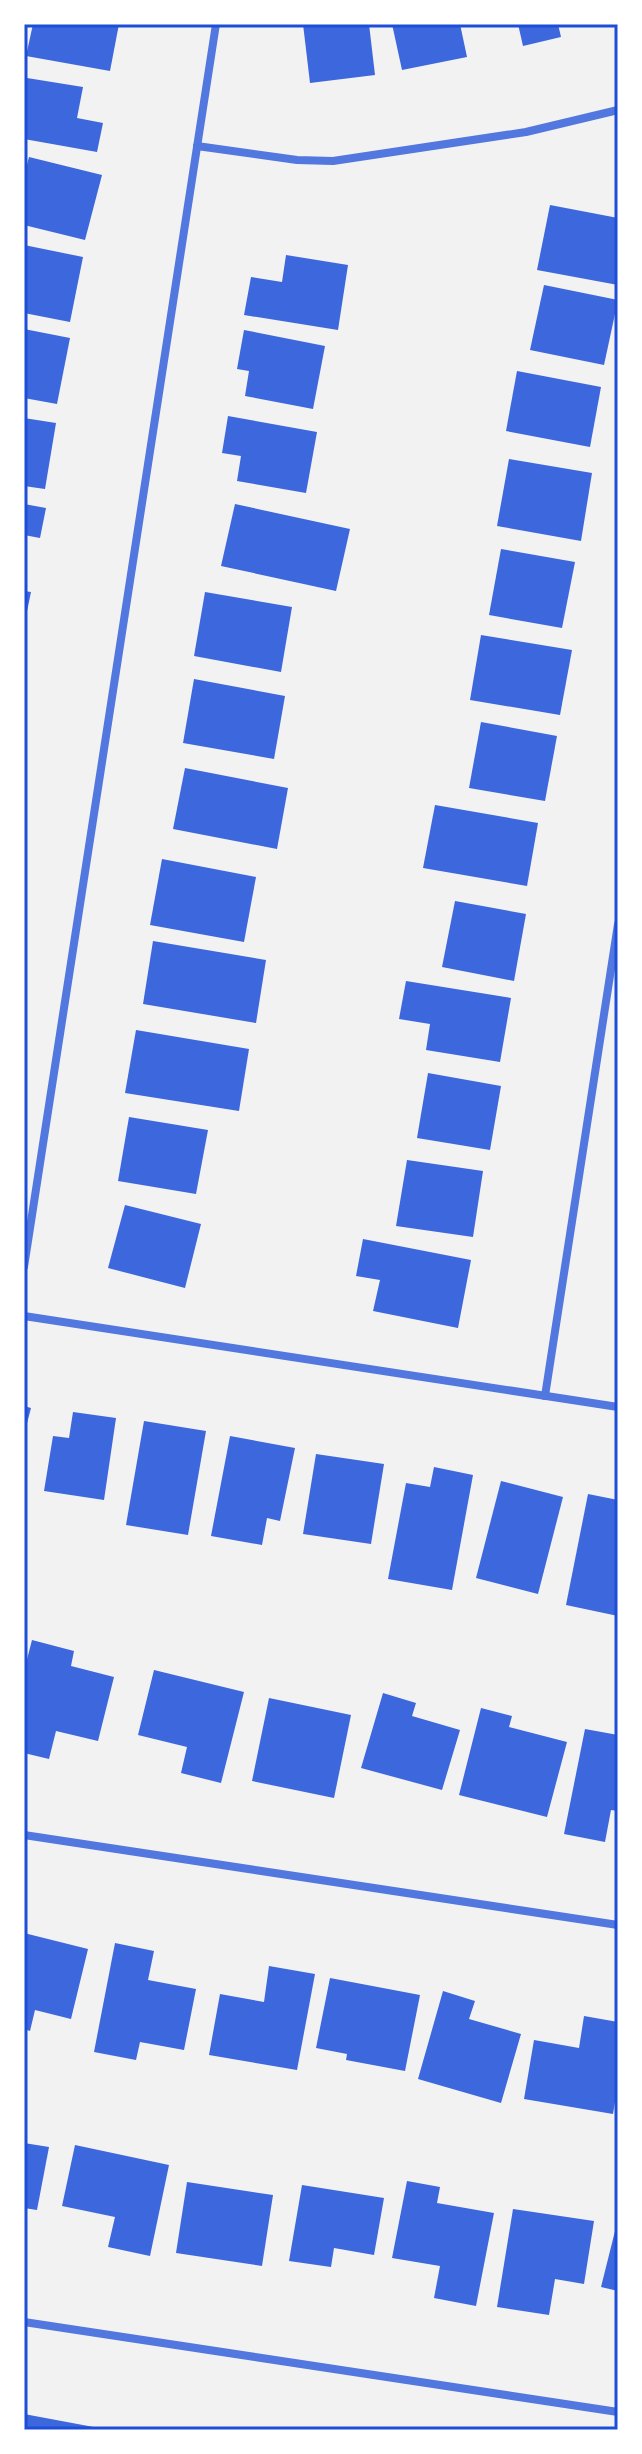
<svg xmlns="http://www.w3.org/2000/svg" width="642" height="2454" font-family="'PT Sans',sans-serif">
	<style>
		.building { fill: #3d67dc }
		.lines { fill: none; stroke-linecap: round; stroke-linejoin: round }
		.minor { stroke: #5277de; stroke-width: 8 }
		.neatline { fill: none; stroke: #1d4ed8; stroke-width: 3 }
	</style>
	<rect width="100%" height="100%" fill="#f2f2f2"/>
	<g class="building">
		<path d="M33,24H119L110,71L26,56Z"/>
		<path d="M303,24H369L375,75L310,83Z"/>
		<path d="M392,24H460L467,57L402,70Z"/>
		<path d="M518,24H558L561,37L523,46Z"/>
		<path d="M27,78L83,87L77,118L103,123L97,152L24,139V93Z"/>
		<path d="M29,157L102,175L85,240L24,225V176Z"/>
		<path d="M550,205L618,218V285L537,270Z"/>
		<path d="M24,245L83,257L70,322L24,313Z"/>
		<path d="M286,255L348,265L338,330L244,315L251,277L282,282Z"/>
		<path d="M544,285L618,300L604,365L530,350Z"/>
		<path d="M24,329L70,338L57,404L24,398Z"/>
		<path d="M244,330L325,346L313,409L245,396L249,371L237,369Z"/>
		<path d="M517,371L601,387L590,447L506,431Z"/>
		<path d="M228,416L317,432L306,493L237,481L241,456L222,453Z"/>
		<path d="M24,418L56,423L45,489L24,486Z"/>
		<path d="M509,459L592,473L581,541L497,526Z"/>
		<path d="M24,504L46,508L40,538L24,535Z"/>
		<path d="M235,504L350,529L336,591L221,566Z"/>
		<path d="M501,549L575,562L562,628L489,615Z"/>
		<path d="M24,591L31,592L25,621H24Z"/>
		<path d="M205,592L292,607L281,672L194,656Z"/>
		<path d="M481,635L572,650L560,715L470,700Z"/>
		<path d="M194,679L285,696L274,759L183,743Z"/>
		<path d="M481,722L557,736L545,801L469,788Z"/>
		<path d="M185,768L288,788L277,849L173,829Z"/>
		<path d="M435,805L538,823L527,886L423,868Z"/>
		<path d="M162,859L256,877L244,942L150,925Z"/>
		<path d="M455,901L526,914L514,981L442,967Z"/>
		<path d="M153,941L266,960L256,1023L143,1004Z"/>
		<path d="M406,981L511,998L500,1062L426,1050L430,1024L399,1019Z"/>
		<path d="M136,1030L249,1049L239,1111L125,1093Z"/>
		<path d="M428,1073L501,1086L490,1150L417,1138Z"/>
		<path d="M129,1117L208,1130L196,1194L118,1181Z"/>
		<path d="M407,1160L483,1171L473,1237L396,1226Z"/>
		<path d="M125,1205L201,1224L185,1288L108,1268Z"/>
		<path d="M363,1239L471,1260L458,1328L373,1311L380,1280L356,1276Z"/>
		<path d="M24,1406L31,1408L25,1431L24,1430Z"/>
		<path d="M73,1412L116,1418L104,1500L44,1491L53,1436L69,1438Z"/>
		<path d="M144,1421L206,1431L188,1535L126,1525Z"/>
		<path d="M230,1436L295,1448L280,1521L267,1518L262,1545L211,1536Z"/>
		<path d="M316,1454L384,1464L371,1544L303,1534Z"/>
		<path d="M434,1467L473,1475L452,1590L388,1579L406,1483L430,1487Z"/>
		<path d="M501,1481L563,1497L538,1594L476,1578Z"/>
		<path d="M588,1494L618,1500V1616L566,1605Z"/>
		<path d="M32,1640L74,1651L71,1666L114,1677L98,1741L56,1731L49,1759L24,1753V1671Z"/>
		<path d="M154,1670L244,1692L221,1783L181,1773L187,1747L138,1735Z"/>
		<path d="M383,1693L416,1703L412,1716L460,1730L442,1790L361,1768Z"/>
		<path d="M269,1698L351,1715L334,1798L252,1781Z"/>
		<path d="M481,1708L512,1716L509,1727L567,1742L547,1817L459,1795Z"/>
		<path d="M585,1729L618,1735V1811L611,1810L605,1842L564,1834Z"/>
		<path d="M24,1933L88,1949L71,2019L35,2010L30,2031L24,2029Z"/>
		<path d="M115,1943L154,1951L148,1980L196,1989L184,2050L140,2042L136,2060L94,2052Z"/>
		<path d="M269,1966L315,1974L297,2070L209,2055L220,1994L264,2002Z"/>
		<path d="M330,1978L420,1995L405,2071L346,2060L347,2054L316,2048Z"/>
		<path d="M443,1991L475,2001L469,2019L521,2034L501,2103L418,2079Z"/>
		<path d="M584,2016L618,2022V2084L613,2114L524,2099L534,2040L579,2048Z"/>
		<path d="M24,2143L49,2147L37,2210L24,2208Z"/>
		<path d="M75,2145L169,2165L150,2256L108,2247L115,2217L62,2206Z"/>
		<path d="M407,2181L440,2187L437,2203L494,2213L476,2306L434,2298L440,2266L392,2258Z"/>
		<path d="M187,2182L273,2195L262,2266L176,2253Z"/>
		<path d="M302,2185L384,2198L374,2255L334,2248L331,2267L289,2261Z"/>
		<path d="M513,2209L594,2221L584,2284L555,2279L549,2315L497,2307Z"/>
		<path d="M617,2223H618V2291L601,2287Z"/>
		<path d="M24,2414L99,2428V2430H24Z"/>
	</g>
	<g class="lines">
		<g class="minor">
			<path d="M197,146L297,160L333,161L526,132L618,110"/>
			<path d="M24,1267L216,24"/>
			<path d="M24,1316L618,1407"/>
			<path d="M545,1396L618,924"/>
			<path d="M24,1835L618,1925"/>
			<path d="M24,2322L618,2412"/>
		</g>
	</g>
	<rect width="642" height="2454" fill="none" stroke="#ffffff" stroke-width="52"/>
	<rect x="26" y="26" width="590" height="2402" class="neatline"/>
</svg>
